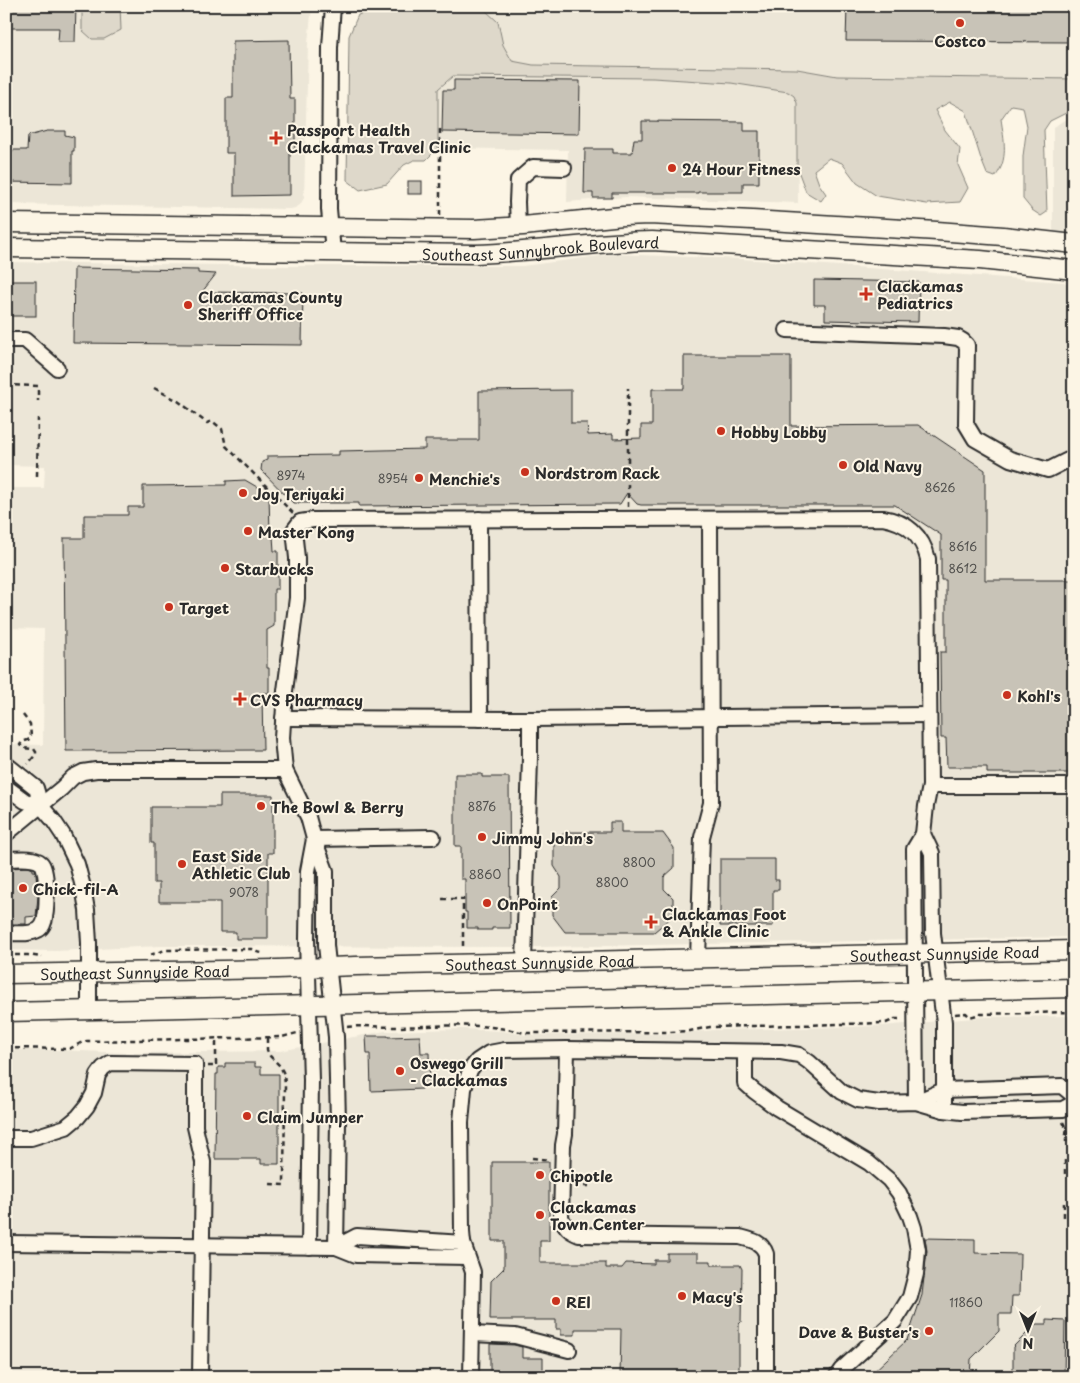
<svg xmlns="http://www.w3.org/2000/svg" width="1080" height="1383" font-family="'Playpen Sans',sans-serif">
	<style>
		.built { fill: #ece6d7 }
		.green { fill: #ded8ca; stroke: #84827a }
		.building { fill: #c8c3b7; stroke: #2b2b2b }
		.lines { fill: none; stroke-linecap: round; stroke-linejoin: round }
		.minor-casing { stroke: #2b2b2b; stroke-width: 18 }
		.major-casing { stroke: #2b2b2b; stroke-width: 21 }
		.path { stroke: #2b2b2b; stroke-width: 2.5; stroke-dasharray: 5 4; stroke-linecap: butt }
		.minor { stroke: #fcf5e5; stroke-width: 14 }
		.major { stroke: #fcf5e5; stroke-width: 18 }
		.poi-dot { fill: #c8321e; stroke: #fcf5e5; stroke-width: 2 }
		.labels { text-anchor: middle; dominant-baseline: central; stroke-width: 4; stroke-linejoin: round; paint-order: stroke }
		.number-label { font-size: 12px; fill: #52514e }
		.poi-label { font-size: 15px; font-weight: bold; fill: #2b2b2b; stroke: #fcf5e5; text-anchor: start }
		.street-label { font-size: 15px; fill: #2b2b2b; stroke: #fcf5e5 }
	</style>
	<rect width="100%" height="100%" fill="#fcf5e5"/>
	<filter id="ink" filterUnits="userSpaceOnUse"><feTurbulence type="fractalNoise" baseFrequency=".02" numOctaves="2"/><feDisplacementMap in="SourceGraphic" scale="10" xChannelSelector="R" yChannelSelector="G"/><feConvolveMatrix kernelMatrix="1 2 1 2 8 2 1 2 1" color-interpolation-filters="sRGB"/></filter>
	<g filter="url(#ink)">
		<g class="built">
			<path d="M6,6H82L83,30H120V6H312L308,43L304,198L300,205L295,208L290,209L6,204Z"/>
			<path d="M448,6H1074V79L837,76L797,69L533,65L512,61L503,45L498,22L485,10Z"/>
			<path d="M452,76L653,78L731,83L788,92L794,96L797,103L798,203L626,197L567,202L568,150L438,148V89Z"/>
			<path d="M1074,116V235L1053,233V128L1061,122Z"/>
			<path d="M615,254L742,259L1064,282L1074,288V937L537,947L160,946L55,951L6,950V744L43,745L44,629L6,628V488H44L45,466L6,465V262L289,266H522Z"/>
			<path d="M1074,1016V1377H6V1050H58L129,1053L280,1051L385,1031L462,1029L502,1031L526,1035L671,1034L714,1030L882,1026L985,1017Z"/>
		</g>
		<g class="green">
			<path d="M82,6H120L121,30L104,39H92L82,30Z"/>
			<path d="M448,6L485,10L498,22L503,45L512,61L533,65L797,69L837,76L1074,79V109L1050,121L1044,130L1047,212L1041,216L1032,210L1023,199V156L1027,126L1023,107L1011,105L1001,119C1004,140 1009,160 995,177L987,174L981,159L966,111L950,102L935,110L945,130L960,149L958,165L968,188L960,202L927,204L877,196L857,183L842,163L829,158L814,170L819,184L826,194L821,201L806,192L797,168V103L794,96L788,92L731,83L653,78L453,76L438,89V148L426,160H414L404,165L387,184L360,190L347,180L349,36L358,15L378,7Z"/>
		</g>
		<g class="building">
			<path d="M6,6H76L75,42H58L59,28H6Z"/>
			<path d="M847,6H1074V42L846,41Z"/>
			<path d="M289,40L290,99H295V153H290V195L234,196V153H226V98H233V41Z"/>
			<path d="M454,80L580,81L579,134L442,132L443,90H454Z"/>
			<path d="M642,121L744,122V131H759V183H743V192H698V193H612V198H593V193H584L585,149H613V153H632L634,139H642Z"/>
			<path d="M47,131H65V135L74,137V151H72V183L6,182V152H13V150H27L28,136Z"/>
			<rect x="408" y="181" width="14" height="13"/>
			<path d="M74,268L198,270V273L216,274L202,292L303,293L302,345L73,343Z"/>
			<path d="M814,280L919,282L918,322L825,320V305H814Z"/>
			<rect x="6" y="281" width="30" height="35"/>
			<path d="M684,356H791V426L918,425L985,470V580H1074V773H987V767H947L946,738H941L940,652H946V580H941V535L895,505H641L637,504L627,493L620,504H616L359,506V503H293L261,470L262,462L267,460V456L339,455V451L425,449V440H479V391L571,390V423H587L588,435L613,434V439L641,438V425H652V389H684Z"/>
			<path d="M245,480L269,494L270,534L273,536L274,551H278V589H274V626L267,630V668H269V693H262L263,750L66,751L64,538H84V515H128V507H143V486L226,485V481Z"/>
			<path d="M455,774H482V777H509L510,928H492V930H478V928H467V912H465V879H461V846H455Z"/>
			<path d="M220,795H273V853H268V939H236V932H220V902H159V883H154V843H151V807H220Z"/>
			<path d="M610,822H621V833H663L674,848V868L664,877V889L673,898V916L654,932H565L552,915V897L561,888V877L554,866V844L565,832H610Z"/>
			<path d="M720,859H775V880H779V890H773V926H720Z"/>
			<path d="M28,867L33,869V871H35L36,874L38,897L36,916L26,917V924H6V871H9V868Z"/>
			<path d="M366,1036H388V1037L420,1036L421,1053H429L430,1087H422V1089L371,1091L370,1054H367Z"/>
			<path d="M225,1063H255V1067H261V1074H279V1164H261V1159H215L216,1074H218V1067H225Z"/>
			<path d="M492,1162H549V1241H540V1263H606V1268H622L626,1263L654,1264V1260H667V1253H698V1261H711V1265H740L742,1269L741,1322L739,1324V1377H620L621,1329H575V1335H561V1329H556V1320H490L491,1281L504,1268V1241H492Z"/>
			<path d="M925,1238L975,1239V1253L1020,1254L1019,1296H1012L1011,1314H999V1331L971,1359L970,1377H868L907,1340L922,1295L927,1251Z"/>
			<path d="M1047,1320L1065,1321L1064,1377H1013V1347L1036,1324H1047Z"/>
			<path d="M490,1344L514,1345L522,1347V1358H543V1377H490Z"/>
		</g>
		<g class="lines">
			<defs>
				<g id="minor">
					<path d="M333,6L330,47L329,209L333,252"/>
					<path d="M518,227L517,202L518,180L533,167L564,168"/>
					<path d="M787,330L944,336L958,338L963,341L967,345L966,424L975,439L1010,459L1048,470L1074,457"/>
					<path d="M6,340H25L57,368"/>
					<path d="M479,519L480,719"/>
					<path d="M283,718L530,719V758L524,962"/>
					<path d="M530,719L929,715"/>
					<path d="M6,764L36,788L41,806L53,820L63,835L77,864L83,887L87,910L89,943V1010"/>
					<path d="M930,786H1074"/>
					<path d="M6,787L25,801L41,806"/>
					<path d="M6,834L62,788L73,777L83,772L96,770H285"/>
					<path d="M923,834L932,853L933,933L944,1022V1110"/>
					<path d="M314,839L433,837"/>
					<path d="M6,859C16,859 33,856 41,863C48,869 47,908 45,917C45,922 42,928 38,930C29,935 16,933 6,933"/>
					<path d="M698,958L702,837L711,803L710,519"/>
					<path d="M567,1049L565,1134L563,1145L561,1217C565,1227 569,1231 579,1235L740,1237C752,1240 762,1242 766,1254V1373L767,1377"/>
					<path d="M745,1052V1083L754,1091L777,1108L869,1163L889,1180L899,1193L910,1216L914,1228L918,1250L916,1274L910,1297L895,1321L841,1370L836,1377"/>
					<path d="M916,1102L944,1090L1062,1086L1074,1096"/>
					<path d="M6,1138H31L66,1127L78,1117L87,1106L94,1093L98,1075L103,1068L110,1063L195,1064V1127L203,1162L200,1377"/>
					<path d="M6,1243L336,1247L356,1255L467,1257"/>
					<path d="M309,1247L311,1080L307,939L308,871L314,839"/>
					<path d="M336,1247L338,1122L336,1037L326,945V871L314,839L308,817L285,770L282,738L285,691L297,598V558L294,530L300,522L313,520L883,518C907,522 922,535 928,559L930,786L926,806L923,834L914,849L916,1102"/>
					<path d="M336,1247L357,1236L463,1243"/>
					<path d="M472,1334L515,1336L569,1350"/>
					<path d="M471,1377L473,1272L463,1243L462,1232L461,1122L464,1089L470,1070L477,1061L489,1053L505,1050L567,1049L781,1052L799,1055L809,1062L842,1092L858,1100L879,1103L916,1102L944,1110L962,1112L1063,1109L1074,1103"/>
				</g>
				<g id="major">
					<path d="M6,223L474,229L523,226L623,216L649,215L752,220L937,231L1003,236L1074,244"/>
					<path id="s1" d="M6,248L476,254C535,252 593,242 652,241L980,260L1074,270"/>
					<path id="s2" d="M6,974L277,969L356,966L1074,950"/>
					<path d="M6,1012L1074,988"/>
				</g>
			</defs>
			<use href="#minor" class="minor-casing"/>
			<use href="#major" class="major-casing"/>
			<g class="path">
				<path d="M440,215V128H442"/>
				<path d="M6,385L38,386V401"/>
				<path d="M154,388L178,401L207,423L212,421L222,429L226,446L293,513"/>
				<path d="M37,476L38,418"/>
				<path d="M628,507V388"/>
				<path d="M23,715L30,724L31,737L28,740L22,742L20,745L23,748L34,749L36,752V754L28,764"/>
				<path d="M442,899H463V947"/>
				<path d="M6,955H28L42,957"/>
				<path d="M150,955L165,950L252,949L257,952L262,953"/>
				<path d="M955,1014L966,1013L970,1017L980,1014L1074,1012"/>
				<path d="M347,1027C363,1025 380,1027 397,1027C438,1026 483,1022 524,1033L670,1032L690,1031L710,1027L886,1023L895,1019H902"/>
				<path d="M267,1038V1050L270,1056L280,1066L284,1074L285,1085L284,1185L270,1184"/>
				<path d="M6,1048L69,1049L83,1042L87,1041L282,1037L297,1033"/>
				<path d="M208,1066H216V1038"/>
				<path d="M1063,1122L1066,1128V1142"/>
				<path d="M532,1158L550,1160"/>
				<path d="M1065,1174V1159"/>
				<path d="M575,1186H589"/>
				<path d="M1064,1217V1200"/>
			</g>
			<use href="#minor" class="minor"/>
			<use href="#major" class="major"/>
		</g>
	</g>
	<g class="poi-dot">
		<circle cx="960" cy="23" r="5"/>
		<path d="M273.5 130.5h5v5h5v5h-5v5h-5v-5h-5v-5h5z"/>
		<circle cx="672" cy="168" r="5"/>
		<path d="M863.5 286.5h5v5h5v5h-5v5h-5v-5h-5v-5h5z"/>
		<circle cx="188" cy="305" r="5"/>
		<circle cx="721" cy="431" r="5"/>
		<circle cx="843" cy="465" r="5"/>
		<circle cx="525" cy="472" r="5"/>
		<circle cx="419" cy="478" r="5"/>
		<circle cx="243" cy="493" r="5"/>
		<circle cx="248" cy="531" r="5"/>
		<circle cx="225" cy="568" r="5"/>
		<circle cx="169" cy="607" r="5"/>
		<circle cx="1007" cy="695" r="5"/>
		<path d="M237.5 691.5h5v5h5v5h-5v5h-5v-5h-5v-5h5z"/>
		<circle cx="261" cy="806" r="5"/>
		<circle cx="482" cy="837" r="5"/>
		<circle cx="182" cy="864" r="5"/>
		<circle cx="23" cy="888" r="5"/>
		<circle cx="487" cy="903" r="5"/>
		<path d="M648.5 914.5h5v5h5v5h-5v5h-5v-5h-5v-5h5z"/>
		<circle cx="400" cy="1071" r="5"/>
		<circle cx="247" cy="1116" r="5"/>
		<circle cx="540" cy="1175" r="5"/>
		<circle cx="540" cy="1215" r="5"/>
		<circle cx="682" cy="1296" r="5"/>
		<circle cx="556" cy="1301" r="5"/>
		<circle cx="929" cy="1331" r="5"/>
	</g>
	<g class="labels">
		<g class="number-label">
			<text x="291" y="475">8974</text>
			<text x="393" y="478">8954</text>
			<text x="940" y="487">8626</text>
			<text x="963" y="546">8616</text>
			<text x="963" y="568">8612</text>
			<text x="482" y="806">8876</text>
			<text x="639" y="862">8800</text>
			<text x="485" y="874">8860</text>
			<text x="612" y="882">8800</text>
			<text x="244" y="892">9078</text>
			<text x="966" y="1302">11860</text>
		</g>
		<g class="poi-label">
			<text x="960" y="40" text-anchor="middle">Costco</text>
			<text x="287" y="129">Passport Health<tspan x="287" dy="17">Clackamas Travel Clinic</tspan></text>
			<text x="682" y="168">24 Hour Fitness</text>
			<text x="877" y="285">Clackamas<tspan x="877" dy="17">Pediatrics</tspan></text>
			<text x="198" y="296">Clackamas County<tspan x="198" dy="17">Sheriff Office</tspan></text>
			<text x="731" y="431">Hobby Lobby</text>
			<text x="853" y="465">Old Navy</text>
			<text x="535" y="472">Nordstrom Rack</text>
			<text x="429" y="478">Menchie's</text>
			<text x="253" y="493">Joy Teriyaki</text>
			<text x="258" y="531">Master Kong</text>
			<text x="235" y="568">Starbucks</text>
			<text x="179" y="607">Target</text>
			<text x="1017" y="695">Kohl's</text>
			<text x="250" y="699">CVS Pharmacy</text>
			<text x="271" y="806">The Bowl &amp; Berry</text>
			<text x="492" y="837">Jimmy John's</text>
			<text x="192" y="855">East Side<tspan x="192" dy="17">Athletic Club</tspan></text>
			<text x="33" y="888">Chick-fil-A</text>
			<text x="497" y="903">OnPoint</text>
			<text x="662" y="913">Clackamas Foot<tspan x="662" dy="17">&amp; Ankle Clinic</tspan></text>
			<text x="410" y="1062">Oswego Grill<tspan x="410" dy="17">- Clackamas</tspan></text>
			<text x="257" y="1116">Claim Jumper</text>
			<text x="550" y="1175">Chipotle</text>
			<text x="550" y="1206">Clackamas<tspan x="550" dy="17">Town Center</tspan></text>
			<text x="692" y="1296">Macy's</text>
			<text x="566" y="1301">REI</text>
			<text x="919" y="1331" text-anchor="end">Dave &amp; Buster's</text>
		</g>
		<g class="street-label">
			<text stroke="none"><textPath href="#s1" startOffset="535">Southeast Sunnybrook Boulevard</textPath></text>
			<text stroke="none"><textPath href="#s2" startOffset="939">Southeast Sunnyside Road</textPath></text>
			<text stroke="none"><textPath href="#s2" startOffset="534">Southeast Sunnyside Road</textPath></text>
			<text stroke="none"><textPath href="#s2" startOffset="129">Southeast Sunnyside Road</textPath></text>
		</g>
	</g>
	<rect width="1080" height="1383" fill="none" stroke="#fcf5e5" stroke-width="25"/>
	<rect x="12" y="12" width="1055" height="1358" fill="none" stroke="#2b2b2b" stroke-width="2" filter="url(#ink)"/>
	<g transform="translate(1028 1330) rotate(180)" stroke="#fcf5e5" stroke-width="4" paint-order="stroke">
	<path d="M0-4L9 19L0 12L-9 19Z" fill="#2b2b2b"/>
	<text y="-8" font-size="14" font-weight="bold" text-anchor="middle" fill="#2b2b2b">N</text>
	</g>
</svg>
